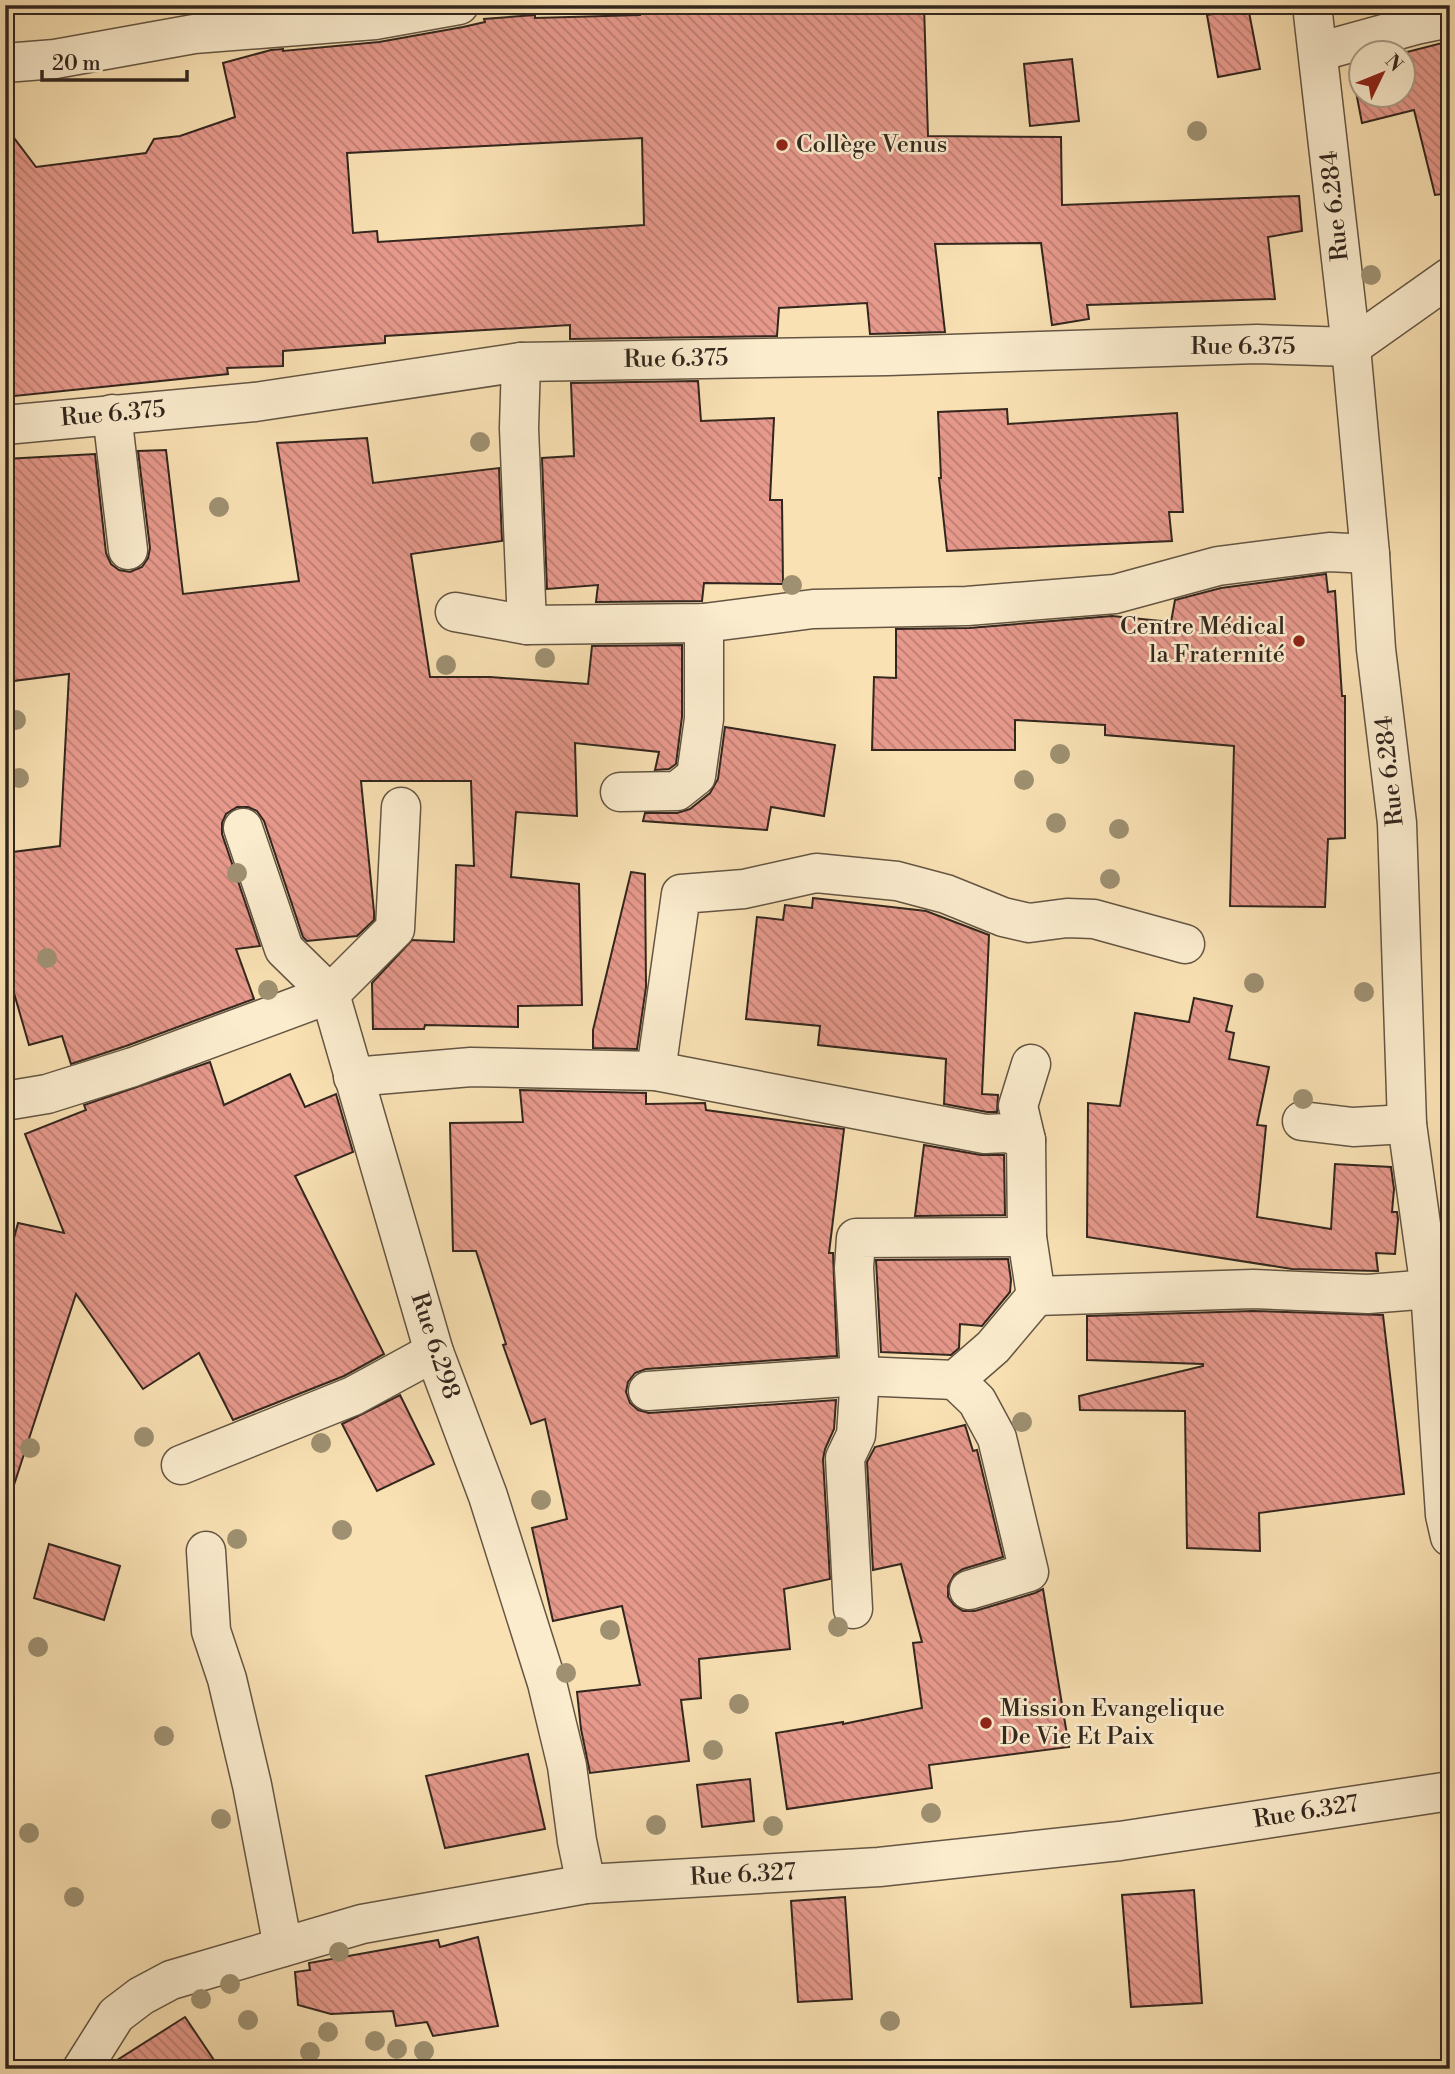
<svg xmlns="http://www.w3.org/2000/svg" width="1455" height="2074" font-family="'Libre Bodoni',serif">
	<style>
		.building { fill: url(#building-back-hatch); stroke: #32261e; stroke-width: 2; fill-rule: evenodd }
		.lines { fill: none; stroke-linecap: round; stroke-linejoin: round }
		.minor-casing { stroke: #645543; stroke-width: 41 }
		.minor { stroke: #fbecce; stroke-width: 38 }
		.tree { fill: #9e9071 }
		.poi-dot { fill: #8f2418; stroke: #fbecce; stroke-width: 2.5 }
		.labels { text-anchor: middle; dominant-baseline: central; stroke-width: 5; stroke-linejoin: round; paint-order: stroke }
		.poi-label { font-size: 24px; fill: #32261e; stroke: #fbecce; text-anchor: start }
		.street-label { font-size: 24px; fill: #32261e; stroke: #fbecce }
	</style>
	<defs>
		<pattern id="building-back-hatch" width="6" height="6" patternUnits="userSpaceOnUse" patternTransform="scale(1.75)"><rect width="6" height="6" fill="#e7998c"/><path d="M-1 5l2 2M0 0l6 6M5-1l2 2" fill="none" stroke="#bc7d72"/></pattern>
	</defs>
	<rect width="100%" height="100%" fill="#f9e1b3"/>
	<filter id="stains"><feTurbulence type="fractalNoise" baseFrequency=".00286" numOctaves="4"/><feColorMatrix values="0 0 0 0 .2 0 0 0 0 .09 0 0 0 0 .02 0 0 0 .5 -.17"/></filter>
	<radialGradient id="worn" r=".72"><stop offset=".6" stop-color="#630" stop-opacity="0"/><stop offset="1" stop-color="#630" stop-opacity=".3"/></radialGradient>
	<g class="building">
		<path d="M639,5H924L928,136L1061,137L1062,205L1299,196L1302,231L1268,237L1275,299L1087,305L1089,319L1052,325L1041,243L935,244L945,332L870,334L867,303L779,308L777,336L570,339V325L385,336V343L283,351V366L227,368L228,374L5,397V126L36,167L146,153L154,139L180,136L235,117L223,63L271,50L283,49V51L379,42L463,27L485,22L484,19L535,15V18L640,15ZM642,138L644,225L378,242L377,231L353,233L347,153Z"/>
		<path d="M1248,7L1260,69L1218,77L1207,15Z"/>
		<path d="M1450,41V193L1435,195L1414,110L1362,123L1351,66L1361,63V94H1403V53Z"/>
		<path d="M1072,59L1079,121L1030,126L1024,64Z"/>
		<path d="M698,381L701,421L774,418L770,500H782L783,584L704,583L702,601L596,602L598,585L547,589L542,458L574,456L571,383Z"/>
		<path d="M1007,409L1008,424L1177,413L1183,512H1169L1172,541L947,551L939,478H941L938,412Z"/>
		<path d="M367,438L373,483L499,468L502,541L411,554L430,677H490L588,684L592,646L682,645V717L676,764L669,769L655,770L659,752L575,743L577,816L516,812L511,877L579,884L582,1005L518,1006V1027L425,1025L424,1029H373L372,983L412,940L454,942L456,865L474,866L471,781H361L374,912V920L357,936L307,941L303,937L264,821L257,811L248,807H237L226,814L222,823V834L260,946L236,949L254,999L126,1046L71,1064L62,1036L29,1045L5,962V853L60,846L69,674L5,682V459L95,454L106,553L111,564L119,570L130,572L142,567L148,558L150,548L138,451L166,450L183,594L299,581L277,443Z"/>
		<path d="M1326,574L1328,592L1335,591L1342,696H1345V838L1328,839L1325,907L1230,906L1234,746L1105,735V725L1015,720V750H872L874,677L896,678V629L969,628L1112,616L1171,622L1175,600L1221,588Z"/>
		<path d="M725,727L835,745L824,816L771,807L767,830L643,821L645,813H677L690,809L710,793L718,779Z"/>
		<path d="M631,872L645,874L646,987L637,1049L593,1048V1030Z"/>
		<path d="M813,898L926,911L989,935L982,1094L998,1095L997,1112H987L944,1104L946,1059L818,1045L820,1026L746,1019L757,917L783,920L785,905L812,908Z"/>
		<path d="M1194,998L1232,1006L1226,1031L1234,1033L1229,1059L1269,1067L1257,1125L1266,1126L1257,1217L1331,1229L1335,1164L1391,1167L1394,1189L1392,1212H1397L1398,1219L1395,1254L1376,1253L1378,1271L1292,1269L1087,1237L1088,1103L1120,1106L1135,1013L1189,1022Z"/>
		<path d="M210,1062L224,1105L290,1074L305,1107L336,1094L353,1152L295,1176L384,1354L344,1376L233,1420L199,1353L143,1389L76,1294L13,1488L5,1487V1272L18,1223L64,1233L25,1134L86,1110L84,1105Z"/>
		<path d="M520,1090L646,1093V1104L705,1103L706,1110L844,1129L829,1253H833L837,1356L646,1369L635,1373L628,1382L626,1392L630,1403L638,1410L649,1413L836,1400L834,1429L825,1449L823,1459L830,1579L784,1589L790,1649L699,1659L701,1698L681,1700L689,1761L590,1773L581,1729L577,1692L640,1685L622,1606L553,1621L532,1528L567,1519L545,1419L531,1424L503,1345L506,1344L476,1251H453L450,1123L523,1122Z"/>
		<path d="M924,1145L981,1155H1004L1005,1215L915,1216Z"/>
		<path d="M1008,1259L1011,1280L1010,1292L982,1326L960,1324L959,1348L951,1355L881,1352L876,1260Z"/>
		<path d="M1253,1311L1383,1315L1404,1494L1259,1513L1260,1551L1187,1548L1185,1411L1080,1410L1079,1396L1203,1366V1364L1087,1360V1316Z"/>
		<path d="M400,1395L434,1464L377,1491L342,1424Z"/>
		<path d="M965,1425L973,1451L977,1450L1003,1557L963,1569L954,1575L948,1586V1597L954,1605L963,1611H975L1035,1593L1043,1589L1069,1747L929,1765L932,1788L787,1809L776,1733L843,1722V1724L922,1708L913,1643L922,1642L901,1564L873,1570L867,1462L875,1447Z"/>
		<path d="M49,1544L120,1566L104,1620L34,1598Z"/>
		<path d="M528,1754L545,1829L445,1848L426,1776Z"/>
		<path d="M750,1779L754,1821L702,1827L697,1785Z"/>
		<path d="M1194,1890L1202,2003L1131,2007L1122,1895Z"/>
		<path d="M845,1897L852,1999L798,2002L791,1901Z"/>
		<path d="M478,1937L498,2026L433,2036L427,2022L396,2026L393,2011L331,2014L298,2005L295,1972L310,1970L309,1963L438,1940L440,1947Z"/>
		<path d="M185,2017L220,2069H108L111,2064Z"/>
	</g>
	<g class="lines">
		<defs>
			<g id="minor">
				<path d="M1312,5L1351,347L1370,554L1376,649L1397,823L1407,1124L1430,1289L1445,1515L1450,1537"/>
				<path d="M1318,52L1416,25L1450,18"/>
				<path d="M5,63L55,59L194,34L375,20L459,5"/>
				<path d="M521,362L519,428L527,625L704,623L813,609L967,606L1115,594L1218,566L1329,552L1370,554"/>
				<path d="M112,414L128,550"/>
				<path d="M5,425L255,402L521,362L888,356L1257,344L1351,347L1450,277"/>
				<path d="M455,612L527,625"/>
				<path d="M620,792L677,791L696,776L704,719V623"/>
				<path d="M243,828L284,949L330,994L434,1352L488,1496L547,1683L567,1766L577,1841L586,1884"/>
				<path d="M656,1071L681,894L744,889L816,873L897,881L946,894L1003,917L1029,923L1067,918L1094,919L1185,944"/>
				<path d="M353,1077L471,1067L656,1071L985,1134L1008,1133L1026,1140L1027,1237L1036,1296L993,1347L955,1380L860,1376L648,1391"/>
				<path d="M5,1101L47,1094L133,1067L330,994L395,929L401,807"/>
				<path d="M1302,1121L1353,1127L1407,1124"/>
				<path d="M1026,1140L1018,1106L1031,1064"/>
				<path d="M1036,1296L1253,1289L1368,1294L1430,1289L1450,1276"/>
				<path d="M955,1380L977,1401L997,1438L1029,1572L969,1590"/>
				<path d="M181,1465L353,1396L434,1352"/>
				<path d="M206,1551L211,1631L227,1679L252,1785L283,1947"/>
				<path d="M853,1609L845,1458L856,1435L860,1376L854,1268L856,1238L1027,1237"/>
				<path d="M82,2069L116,2015L141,1996L171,1980L362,1924L586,1884L879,1867L1120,1841L1450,1791"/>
			</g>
		</defs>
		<use href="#minor" class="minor-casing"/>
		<use href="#minor" class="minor"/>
	</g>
	<g class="tree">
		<circle cx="1197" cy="131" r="10"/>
		<circle cx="1371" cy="275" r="10"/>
		<circle cx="480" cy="442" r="10"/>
		<circle cx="219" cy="507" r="10"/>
		<circle cx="792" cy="585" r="10"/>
		<circle cx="545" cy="658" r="10"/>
		<circle cx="446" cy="665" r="10"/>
		<circle cx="16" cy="720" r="10"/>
		<circle cx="1060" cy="754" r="10"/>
		<circle cx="19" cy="778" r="10"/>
		<circle cx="1024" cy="780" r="10"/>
		<circle cx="1056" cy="823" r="10"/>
		<circle cx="1119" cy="829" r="10"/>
		<circle cx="237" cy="873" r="10"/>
		<circle cx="1110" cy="879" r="10"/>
		<circle cx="47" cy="958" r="10"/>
		<circle cx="1254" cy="983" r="10"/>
		<circle cx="268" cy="990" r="10"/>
		<circle cx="1364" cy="992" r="10"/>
		<circle cx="1303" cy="1099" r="10"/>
		<circle cx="1022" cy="1422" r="10"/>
		<circle cx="144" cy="1437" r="10"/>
		<circle cx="321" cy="1443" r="10"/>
		<circle cx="30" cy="1448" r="10"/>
		<circle cx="541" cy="1500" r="10"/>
		<circle cx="342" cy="1530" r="10"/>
		<circle cx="237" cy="1539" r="10"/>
		<circle cx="838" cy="1627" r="10"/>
		<circle cx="610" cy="1630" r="10"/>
		<circle cx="38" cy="1647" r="10"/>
		<circle cx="566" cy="1673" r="10"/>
		<circle cx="739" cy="1704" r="10"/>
		<circle cx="164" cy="1736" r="10"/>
		<circle cx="713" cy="1750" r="10"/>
		<circle cx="931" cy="1813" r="10"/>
		<circle cx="221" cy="1819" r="10"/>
		<circle cx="656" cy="1825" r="10"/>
		<circle cx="773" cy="1826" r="10"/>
		<circle cx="29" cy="1833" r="10"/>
		<circle cx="74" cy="1897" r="10"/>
		<circle cx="339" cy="1952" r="10"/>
		<circle cx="230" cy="1984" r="10"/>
		<circle cx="201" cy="1999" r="10"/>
		<circle cx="248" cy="2020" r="10"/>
		<circle cx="890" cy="2021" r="10"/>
		<circle cx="328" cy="2032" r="10"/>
		<circle cx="375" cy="2041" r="10"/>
		<circle cx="397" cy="2049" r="10"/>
		<circle cx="424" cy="2051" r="10"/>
		<circle cx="310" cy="2052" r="10"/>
	</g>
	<g class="poi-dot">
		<circle cx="782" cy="145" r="7"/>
		<circle cx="1299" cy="641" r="7"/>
		<circle cx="986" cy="1723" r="7"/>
	</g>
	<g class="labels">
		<g class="poi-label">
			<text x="796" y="145">Collège Venus</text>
			<text x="1285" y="627" text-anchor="end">Centre Médical<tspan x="1285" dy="28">la Fraternité</tspan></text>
			<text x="1000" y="1709">Mission Evangelique<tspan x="1000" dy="28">De Vie Et Paix</tspan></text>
		</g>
		<g class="street-label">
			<text transform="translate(1335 206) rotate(-96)">Rue 6.284</text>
			<text x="1243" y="347">Rue 6.375</text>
			<text transform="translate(676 359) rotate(-1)">Rue 6.375</text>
			<text transform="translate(113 414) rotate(-5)">Rue 6.375</text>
			<text transform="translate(1390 771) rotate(-96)">Rue 6.284</text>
			<text transform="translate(435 1346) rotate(72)">Rue 6.298</text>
			<text transform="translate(1306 1812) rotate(-9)">Rue 6.327</text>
			<text transform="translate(743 1875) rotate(-3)">Rue 6.327</text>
		</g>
	</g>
	<rect width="1455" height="2074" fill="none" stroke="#f9e1b3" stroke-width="28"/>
	<rect x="7" y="7" width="1441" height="2060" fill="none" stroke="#32261e" stroke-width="3.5"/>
	<rect x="14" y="14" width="1427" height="2046" fill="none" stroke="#32261e" stroke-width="2"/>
	<g transform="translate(1382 74) rotate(47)"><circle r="33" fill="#fbecce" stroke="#ab9d88" stroke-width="2"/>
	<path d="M0-5L12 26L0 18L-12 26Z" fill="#8f2418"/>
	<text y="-10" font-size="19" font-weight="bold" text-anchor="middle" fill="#32261e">N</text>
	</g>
	<path d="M42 70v10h145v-10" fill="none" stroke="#32261e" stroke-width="3.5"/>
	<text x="52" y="70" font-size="21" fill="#32261e" stroke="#fbecce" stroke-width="5" paint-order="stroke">20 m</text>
	<rect width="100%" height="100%" filter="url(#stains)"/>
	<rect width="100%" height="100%" fill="url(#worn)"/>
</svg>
